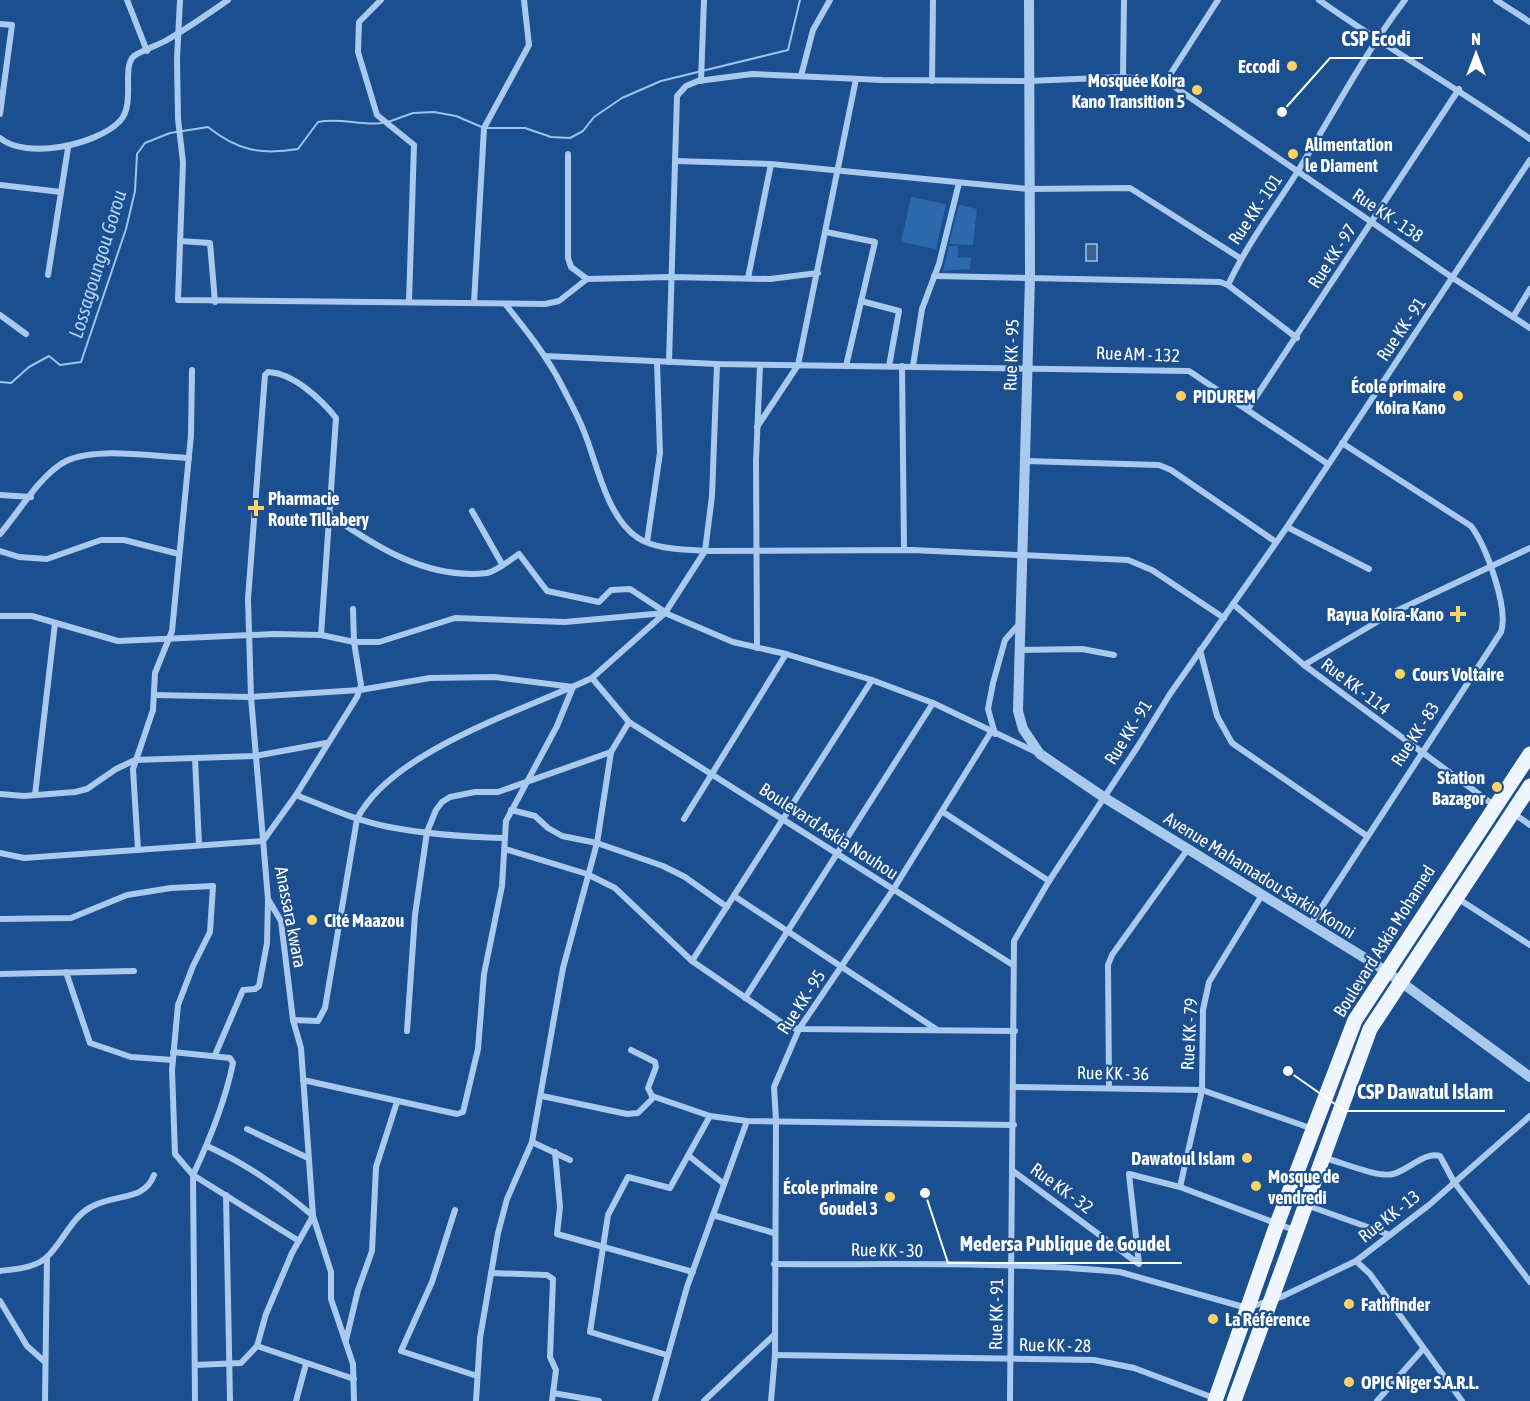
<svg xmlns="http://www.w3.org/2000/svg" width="1530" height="1401" font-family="'Asap Condensed',sans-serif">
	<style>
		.green { fill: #2e69ad }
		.water { fill: #3c6290; stroke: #9cc4f0; stroke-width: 1.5 }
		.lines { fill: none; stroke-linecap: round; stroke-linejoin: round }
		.stream { stroke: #9cc4f0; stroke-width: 2 }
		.minor { stroke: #a9c9ee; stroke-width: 6 }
		.tertiary { stroke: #a9c9ee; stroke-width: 10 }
		.primary { stroke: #f0f6ff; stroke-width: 15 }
		.poi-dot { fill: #ffd166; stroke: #1b4f8f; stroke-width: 2 }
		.labels { text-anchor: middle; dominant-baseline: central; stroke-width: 4.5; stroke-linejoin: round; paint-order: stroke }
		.poi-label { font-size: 18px; font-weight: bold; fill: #fff; stroke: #1b4f8f; text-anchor: start }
		.street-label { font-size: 18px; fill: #fff; stroke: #1b4f8f }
		.water-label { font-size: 20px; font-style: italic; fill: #b5d3f5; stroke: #1b4f8f }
		.leader { fill: none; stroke: #fff; stroke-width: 2 }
		.callout-dot { fill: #fff; stroke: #1b4f8f; stroke-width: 2 }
		.callout-label { font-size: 20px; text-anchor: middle; font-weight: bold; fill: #fff; stroke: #1b4f8f; stroke-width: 4.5; stroke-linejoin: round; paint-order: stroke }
	</style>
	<rect width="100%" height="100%" fill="#1b4f8f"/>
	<g class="green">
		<path d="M911,197L946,204L936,249L901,242Z"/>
		<path d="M959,205L977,209L973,245L949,244Z"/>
		<path d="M949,246H958V257L971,258L970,269L943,271Z"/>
	</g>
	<rect class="water" x="1086" y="244" width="11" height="17"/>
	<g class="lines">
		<g class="stream">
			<path d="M388,122L413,113L434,112L456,116L484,128H525L551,137L570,138L583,131L594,117L622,98L661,81L788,50L800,0"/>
			<path d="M0,382L11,383L29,367L49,356L60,365L81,362L126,229L135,191L137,154L145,143L170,133L208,127C238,151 261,155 298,149L318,122C340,117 360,126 382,123"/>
		</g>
		<g class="minor">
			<path d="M127,0L147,51"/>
			<path d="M180,0L177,59L178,119L183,162L178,300L545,304L559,301L587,279"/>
			<path d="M381,0L359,22L358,52L377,115L414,145L409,302"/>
			<path d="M1319,0C1388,49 1461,90 1530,139"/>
			<path d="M1496,0L1530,22"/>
			<path d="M0,24L12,25L0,114"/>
			<path d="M801,76L813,30L830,0"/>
			<path d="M1123,77L1124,0"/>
			<path d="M701,81L704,0"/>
			<path d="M932,81L933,0"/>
			<path d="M1166,81L1218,0"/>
			<path d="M0,138C26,160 97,145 120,121C136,104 121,67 134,56C141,51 158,45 167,40C188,28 208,14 228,0"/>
			<path d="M568,154V258L571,267L587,279L671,277L770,279L818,273"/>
			<path d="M676,161L771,164L1028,189L1130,188L1240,258"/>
			<path d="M0,185L61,192"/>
			<path d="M826,232L875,242L846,366"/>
			<path d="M180,241L210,243L215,302"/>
			<path d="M48,275L68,148"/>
			<path d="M934,276L1220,282L1228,285L1297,338"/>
			<path d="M748,278L771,164"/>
			<path d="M1228,285C1247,244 1274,209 1298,171C1333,114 1364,54 1405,0"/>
			<path d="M861,301L899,311L889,366"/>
			<path d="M474,303L484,128L529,45L524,0"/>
			<path d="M506,305C526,330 546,355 561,384C568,398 577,414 583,429C597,462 606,517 638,538C657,550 684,549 705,551L712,496L717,364"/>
			<path d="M0,315L26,334"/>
			<path d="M1513,317L1530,289"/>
			<path d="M545,356L717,364L1189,371L1328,464"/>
			<path d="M669,362L677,96L686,86L698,81L752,74L882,80L1028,81L1123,77L1166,81L1453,278L1530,328"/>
			<path d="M902,366L904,550"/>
			<path d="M913,366L922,309L939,264L959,183"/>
			<path d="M1248,409L1459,89"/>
			<path d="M757,427L798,365L856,79"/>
			<path d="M1025,461L1159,465L1171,470L1276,542"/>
			<path d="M0,495L31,497"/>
			<path d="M472,511L502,564"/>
			<path d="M330,515C376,547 428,580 487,573C497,571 510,560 519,554L547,591L599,602L611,590L630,589L665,612"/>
			<path d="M1287,527L1369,569"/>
			<path d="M0,534C19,512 37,480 61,464C89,445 154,457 189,458"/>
			<path d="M647,542L660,453L657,362"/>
			<path d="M0,551L19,557L47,559L101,540H124L179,554"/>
			<path d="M1233,604L1304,665L1495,806"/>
			<path d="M665,613L705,551L912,550L1128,560L1152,570L1224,618"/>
			<path d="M0,616H32L118,641L274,634L321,635L354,642H379L455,618L565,622L665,613"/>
			<path d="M321,635L336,418C321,399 293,373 268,372L265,375L248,599L251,697L268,899L281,921L293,1020L301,1048L313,1216L331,1272V1299L353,1364L354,1401"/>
			<path d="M757,648L756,461L760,365"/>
			<path d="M1019,650L1082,649L1114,655"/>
			<path d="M1200,650L1217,716L1232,743L1367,836"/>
			<path d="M1304,665L1392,613L1530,548"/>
			<path d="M154,695L251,697L360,690L430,678L495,677L573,687L557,726L506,821L502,886L484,974L478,1049L463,1112L457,1114L303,1080"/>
			<path d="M995,734L988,709L993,683L1005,640L1020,623"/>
			<path d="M195,758L199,845"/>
			<path d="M0,794L24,796L75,792L87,789L116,769L135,760L255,756L326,743"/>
			<path d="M35,795L55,623"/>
			<path d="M296,795C326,807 357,821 389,827C426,834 466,837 504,838"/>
			<path d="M511,810L535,816L548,828L562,836L597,843L663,866L685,877L727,907"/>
			<path d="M943,812L1049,881"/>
			<path d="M1513,813L1530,825"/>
			<path d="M684,819L786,654"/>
			<path d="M263,841L296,795L357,697L361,685L354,642L353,609"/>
			<path d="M505,849L587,874L615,888L692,961L788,1027L799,1029L1015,1031"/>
			<path d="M138,850L133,769L153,710L155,673L172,631L191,435L192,370"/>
			<path d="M0,853L24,858L263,841"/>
			<path d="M734,896L936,1029"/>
			<path d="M1457,898L1530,945"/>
			<path d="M0,919L71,918L127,895L171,888L213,886L210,932L193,966L178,1005L172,1070L175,1154L193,1175L299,1241"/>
			<path d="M1310,925L1501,632C1509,608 1486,546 1471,526L1342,443"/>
			<path d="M692,961L872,680"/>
			<path d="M1013,965L629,722L592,678L665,613L733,642L786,654L872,680L933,703L1038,753"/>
			<path d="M66,972L90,1043L131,1057L173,1060"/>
			<path d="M0,974L134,971"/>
			<path d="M745,998L933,703"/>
			<path d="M293,1020L318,1021L325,1008L357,819C392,750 525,710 592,678"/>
			<path d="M407,1031L415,915L427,832L436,810L442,802L450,797L475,792H498L611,752"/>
			<path d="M631,1050L655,1062L656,1067L648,1088L652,1096L710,1116L747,1121L1014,1125"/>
			<path d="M173,1052L230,1058L233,1063C225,1102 210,1139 193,1175L195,1401"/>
			<path d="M215,1055L243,990L255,989L259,986L267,943L268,900"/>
			<path d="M1014,1087L1202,1090L1313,1129"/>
			<path d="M1109,1087L1108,965L1112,955L1188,849"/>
			<path d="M542,1096L627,1114L638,1113L654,1097"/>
			<path d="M247,1129L308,1158"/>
			<path d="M532,1142L570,1160"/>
			<path d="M555,1152L560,1207L557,1234L693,1272"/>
			<path d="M689,1156L724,1184"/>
			<path d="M1325,1158C1341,1162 1378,1178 1393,1174C1407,1171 1425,1151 1440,1156L1454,1182L1530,1282"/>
			<path d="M1013,1171L1139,1264L1129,1174L1180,1187L1294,1230"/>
			<path d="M1180,1187L1202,1090L1203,1010L1209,982L1262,895"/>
			<path d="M226,1195L230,1401"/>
			<path d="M1306,1205L1390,1235"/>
			<path d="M455,1210L432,1282L401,1351L477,1376"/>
			<path d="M713,1215L774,1233"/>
			<path d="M1356,1261L1370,1274L1462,1401"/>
			<path d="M774,1264C889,1265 1006,1261 1120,1272L1247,1308L1281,1297L1356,1261L1429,1205L1530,1116"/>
			<path d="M0,1271C16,1269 36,1268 48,1256C64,1240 71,1218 91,1207C115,1193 144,1202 154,1175"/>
			<path d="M491,1273L547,1275L553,1279L550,1357L556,1370L552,1401"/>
			<path d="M0,1301L27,1346L45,1362"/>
			<path d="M346,1340L358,1290L372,1251L376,1167L397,1102"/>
			<path d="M257,1346L354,1379"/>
			<path d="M667,1355L590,1332L608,1215L628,1177L670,1188L710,1116"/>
			<path d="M775,1355L1094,1360L1134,1368L1214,1398"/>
			<path d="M195,1365L241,1363L257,1346L266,1314L292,1253L313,1216C278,1186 248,1165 207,1146"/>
			<path d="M553,1393L599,1401"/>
			<path d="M45,1401L47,1257"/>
			<path d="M296,1401L306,1364"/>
			<path d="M476,1401L480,1338L498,1233L507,1199L532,1142L563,968L597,843L611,752L629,722"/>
			<path d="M655,1401L687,1287L747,1121"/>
			<path d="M704,1401L774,1335"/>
			<path d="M771,1401L775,1355L776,1120L774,1087L799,1029L893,890L991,732"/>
			<path d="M1010,1401L1014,941L1049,881L1138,746L1170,694L1287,527L1530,160"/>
			<path d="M1377,1401L1423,1349"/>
		</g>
		<path class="tertiary" d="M1029,0L1030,277L1018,711L1023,729L1040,754L1105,798L1386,971L1530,1077"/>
		<g class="primary">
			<path d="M1215,1401L1277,1224L1355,1020L1530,754"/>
			<path d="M1234,1401L1370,1029L1530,786"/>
		</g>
	</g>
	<g class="poi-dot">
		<circle cx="1292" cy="66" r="6"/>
		<circle cx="1197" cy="90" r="6"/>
		<circle cx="1293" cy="154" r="6"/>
		<circle cx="1181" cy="396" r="6"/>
		<circle cx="1458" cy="396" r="6"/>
		<path d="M253 499h6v6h6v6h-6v6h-6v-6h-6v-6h6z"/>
		<path d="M1455 605h6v6h6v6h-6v6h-6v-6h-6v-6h6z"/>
		<circle cx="1400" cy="674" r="6"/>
		<circle cx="1497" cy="787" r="6"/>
		<circle cx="312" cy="920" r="6"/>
		<circle cx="1247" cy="1158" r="6"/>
		<circle cx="1256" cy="1186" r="6"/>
		<circle cx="890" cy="1197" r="6"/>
		<circle cx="1349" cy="1304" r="6"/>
		<circle cx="1213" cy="1319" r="6"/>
		<circle cx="1349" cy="1382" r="6"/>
	</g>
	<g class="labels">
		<g class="poi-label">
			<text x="1280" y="66" text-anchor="end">Eccodi</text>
			<text x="1185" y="80" text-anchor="end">Mosquée Koira<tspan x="1185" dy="21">Kano Transition 5</tspan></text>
			<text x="1305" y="144">Alimentation<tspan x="1305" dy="21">le Diament</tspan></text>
			<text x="1446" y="386" text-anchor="end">École primaire<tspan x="1446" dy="21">Koira Kano</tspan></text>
			<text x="1193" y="396">PIDUREM</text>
			<text x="268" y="498">Pharmacie<tspan x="268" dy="21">Route Tillabery</tspan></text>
			<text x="1444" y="614" text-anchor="end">Rayua Koira-Kano</text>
			<text x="1412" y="674">Cours Voltaire</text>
			<text x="1485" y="777" text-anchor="end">Station<tspan x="1485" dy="21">Bazagor</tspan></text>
			<text x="324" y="920">Cité Maazou</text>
			<text x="1235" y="1158" text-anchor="end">Dawatoul Islam</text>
			<text x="1268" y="1176">Mosque de<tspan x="1268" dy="21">vendredi</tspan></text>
			<text x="878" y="1187" text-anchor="end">École primaire<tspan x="878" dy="21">Goudel 3</tspan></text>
			<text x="1361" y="1304">Fathfinder</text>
			<text x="1225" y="1319">La Référence</text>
			<text x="1361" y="1382">OPIC Niger S.A.R.L.</text>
		</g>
		<g class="street-label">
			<text transform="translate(1255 209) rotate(-56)">Rue KK - 101</text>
			<text transform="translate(1388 215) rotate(34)">Rue KK - 138</text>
			<text transform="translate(1332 256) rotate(-57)">Rue KK - 97</text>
			<text transform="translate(1401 329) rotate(-56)">Rue KK - 91</text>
			<text transform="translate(1138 354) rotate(2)">Rue AM - 132</text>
			<text transform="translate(1011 355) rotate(-88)">Rue KK - 95</text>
			<text transform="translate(1356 686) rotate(37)">Rue KK - 114</text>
			<text transform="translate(1128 732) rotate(-58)">Rue KK - 91</text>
			<text transform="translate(1415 734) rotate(-57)">Rue KK - 83</text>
			<text transform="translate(829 831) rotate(33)">Boulevard Askia Nouhou</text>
			<text transform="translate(1260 875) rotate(32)">Avenue Mahamadou Sarkin Konni</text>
			<text transform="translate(291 917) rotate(79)">Anassara kwara</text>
			<text transform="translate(1384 941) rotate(-58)">Boulevard Askia Mohamed</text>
			<text transform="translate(801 1002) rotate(-57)">Rue KK - 95</text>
			<text transform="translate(1189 1034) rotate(-87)">Rue KK - 79</text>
			<text transform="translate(1113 1073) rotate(1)">Rue KK - 36</text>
			<text transform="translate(1062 1188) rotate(36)">Rue KK - 32</text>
			<text transform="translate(1389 1216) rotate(-38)">Rue KK - 13</text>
			<text transform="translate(887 1250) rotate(1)">Rue KK - 30</text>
			<text transform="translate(996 1314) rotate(-89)">Rue KK - 91</text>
			<text transform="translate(1055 1345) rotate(1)">Rue KK - 28</text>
		</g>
		<g class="water-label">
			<text transform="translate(97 264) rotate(-73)">Lossagoungou Gorou</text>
		</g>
	</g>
	<path class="leader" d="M1282 112L1330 58H1423M1288 1071L1345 1111H1505M925 1193L948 1263H1182"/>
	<g class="callout-dot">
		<circle cx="1282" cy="112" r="6"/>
		<circle cx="1288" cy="1071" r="6"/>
		<circle cx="925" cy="1193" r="6"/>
	</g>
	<g class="callout-label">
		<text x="1376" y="46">CSP Ecodi</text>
		<text x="1425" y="1099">CSP Dawatul Islam</text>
		<text x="1065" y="1251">Medersa Publique de Goudel</text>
	</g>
	<g transform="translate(1476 54)" stroke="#1b4f8f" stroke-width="4.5" paint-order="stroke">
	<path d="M0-4.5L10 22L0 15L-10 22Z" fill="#ffffff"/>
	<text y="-9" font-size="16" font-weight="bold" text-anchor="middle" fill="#ffffff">N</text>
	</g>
</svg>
